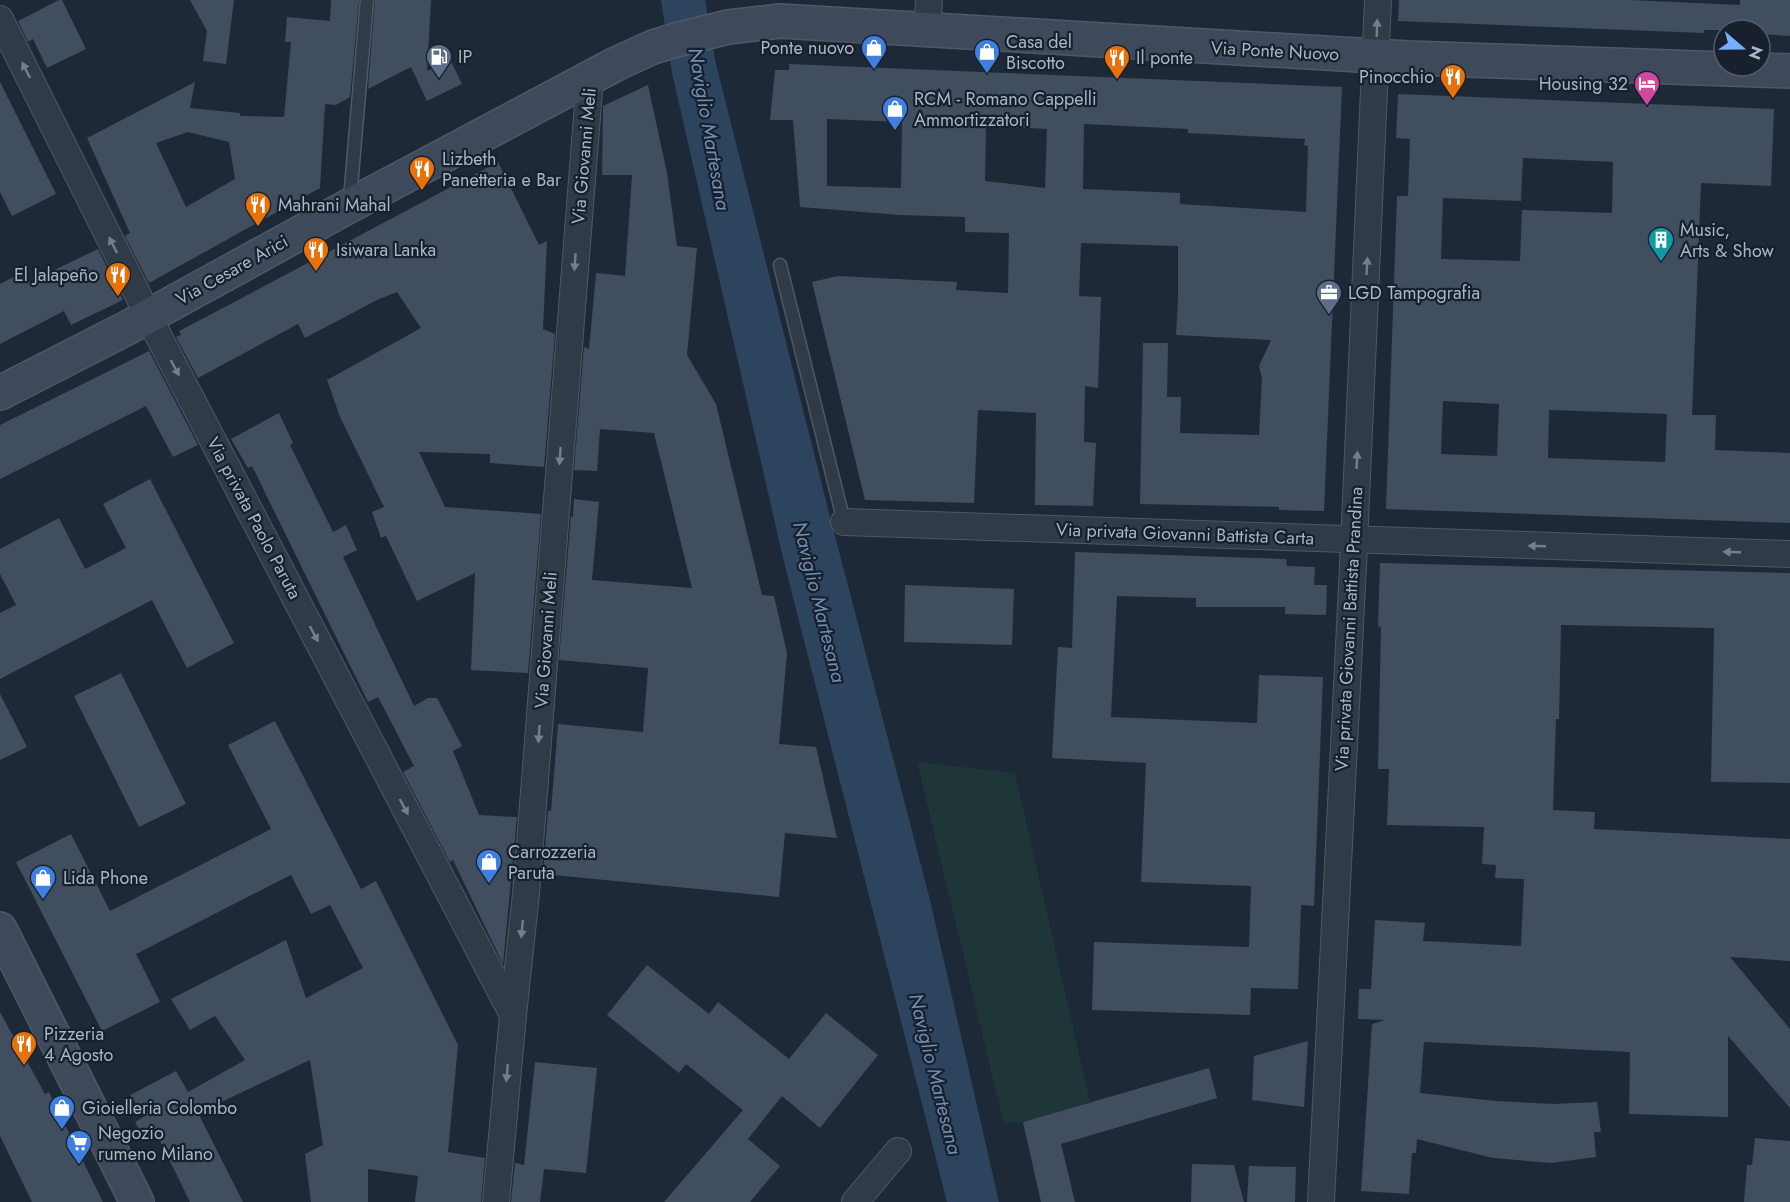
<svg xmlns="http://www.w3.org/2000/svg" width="1790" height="1202" font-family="Jost,sans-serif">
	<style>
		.green { fill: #1f3639 }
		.water { fill: #2d445e }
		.building { fill: #404e60; fill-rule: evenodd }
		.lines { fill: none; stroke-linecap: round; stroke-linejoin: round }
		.lane-casing { stroke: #4e5866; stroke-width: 15 }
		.street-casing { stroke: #4e5866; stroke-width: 28 }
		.secondary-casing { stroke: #4e5866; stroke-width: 36 }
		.lane { stroke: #313b48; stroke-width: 12 }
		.street { stroke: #313b48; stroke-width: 26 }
		.secondary { stroke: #3e4a5b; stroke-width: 33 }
		.oneway { fill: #747e8d }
		.labels { text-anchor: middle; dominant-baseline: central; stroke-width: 4.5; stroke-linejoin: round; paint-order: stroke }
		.poi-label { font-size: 18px; fill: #aab5c5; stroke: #17202c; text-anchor: start }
		.street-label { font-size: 18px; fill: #aab5c5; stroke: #17202c }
		.water-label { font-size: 20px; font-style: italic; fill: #6f8eb1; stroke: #17202c }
	</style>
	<rect width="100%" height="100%" fill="#1d2937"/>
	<path class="green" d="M917,762L1015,773L1090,1102L1023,1122L1004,1124Z"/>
	<path class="water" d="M661,0H705L715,60L827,505L930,900L999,1202H947L783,558L672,73Z"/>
	<g class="building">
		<path d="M59,0H62L86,49L47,68L33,39L28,42L18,21Z"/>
		<path d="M190,0H234L226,64L203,61L207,31Z"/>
		<path d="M331,0H359L350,97L336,105L325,104L320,188L149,283L125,236L130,233L87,138L195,82L190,108L240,113V116L284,117L291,42H285L287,17L330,21ZM188,132L229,142L235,179L186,207L156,143Z"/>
		<path d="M375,0H431L427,71L450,59L462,84L427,101L411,67L368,89Z"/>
		<path d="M1399,0H1630L1740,5V0H1790V36L1760,34V30H1704V33L1398,21Z"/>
		<path d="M789,64L1342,87L1324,511L1279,510V507L1140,504L1143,343H1168L1167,397H1181L1180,433L1259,435L1262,378L1259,366L1271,340L1176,335L1178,300V246L1081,243L1079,296L1101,297L1098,388L1085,386L1084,442L1096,443L1093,506L1035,505L1036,413L978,410L974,503L865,500L812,282L838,276L957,282L956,290L1008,293L1009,233L965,232V217L900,215L800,207L793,120H770L775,70H789ZM827,119L902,122L901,188L827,186ZM1084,124L1188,129V133L1305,139L1304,145L1308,146L1306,212L1180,204V193L1083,189ZM986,126L1047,129L1045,188L985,181Z"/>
		<path d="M0,82L56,194L12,216L0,192Z"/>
		<path d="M648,85L667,173L677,246L697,248L687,355L716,404L762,595L774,596L787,653L779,744L816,747L837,838L785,833L779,897L543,874L548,811H551L558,724L643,732L648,668L559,660L571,516L573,517L574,499L599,502L592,580L692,588L654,433L600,429L597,471L574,470L584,347L589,349L596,273L625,276L632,175H602L603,106Z"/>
		<path d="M1398,94L1774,109L1771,186L1701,183L1692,415H1716L1715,450L1790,453V523L1386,509L1397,196H1408L1410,139L1396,138ZM1523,158L1613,162L1612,213L1522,210L1520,261L1441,259L1443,198L1521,201ZM1443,401L1499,404L1497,456L1441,454ZM1549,410L1667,414L1665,462L1548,458Z"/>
		<path d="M498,162L539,245L547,241L543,329L555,334L544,467L490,463V454L419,452L445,507L541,514L528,673L471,670L475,573L417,601L386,536L381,538L372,512L384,507L340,417L327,380L421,328L397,292L377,300L305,338L298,324L198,378L176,337L181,335L179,331L204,318Z"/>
		<path d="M98,249L123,300L71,325L64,311L0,344V284L21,273L27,283Z"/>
		<path d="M149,351L198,445L173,457L146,406L0,479V425Z"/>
		<path d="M279,413L293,443L290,445L333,532L346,525L357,550L343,557L414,706L428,698H437L462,746L453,751L479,815L517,817L503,964L453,860L450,862L403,772L414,766L378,697L368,702L252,466L248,468L231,439Z"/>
		<path d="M150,479L234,643L187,668L152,600L0,679V613L16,605L0,574V549L59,518L85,569L126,548L103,504Z"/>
		<path d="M1075,552L1286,559L1287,566L1315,567L1314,585H1327L1326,615L1285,614V607H1196V598L1117,596L1111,717L1257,723L1259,675L1323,677L1314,906L1301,905L1298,989L1251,988L1250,1015L1092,1010L1094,942L1249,947L1251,886L1141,882L1146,763L1052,758L1058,647L1072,648Z"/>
		<path d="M1380,563L1790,573V783L1711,782L1714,628L1561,625L1559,719H1556L1553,810L1595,812L1594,829L1790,839V961L1730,957L1790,1029V1108L1728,1036V1117L1629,1114L1630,1052L1424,1042L1420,1093L1496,1101L1553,1104L1597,1102L1601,1132H1594L1596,1157L1551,1163L1493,1158L1417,1139L1416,1153H1412L1409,1194L1361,1191L1372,1024L1385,1020L1358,1019L1359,989H1371L1375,920L1425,923L1423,941L1521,946L1524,879L1495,878L1496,865L1482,864L1484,827L1387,825L1389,769H1378L1381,627L1378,626Z"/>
		<path d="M905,585L1014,589L1012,645L904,642Z"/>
		<path d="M121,673L186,804L139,827L74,696Z"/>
		<path d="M0,694L27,747L0,760Z"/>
		<path d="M275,721L361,889L376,881L458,1045L448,1152L485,1158L481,1202H415L418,1176L368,1169V1202H311L305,1154L323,1145L310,1060L198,1113L243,1202H190L156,1133L144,1138L135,1122L145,1116L130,1095L176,1071L188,1092L245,1060L215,1016L190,1030L171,999L286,940L306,998L363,968L330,905L311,914L291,875L136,954L160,1002L102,1031L16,862L71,834L110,911L271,829L228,745Z"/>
		<path d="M647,965L709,1014L718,1002L789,1059L826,1013L878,1055L820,1128L782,1096L748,1139L780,1166L750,1202H664L743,1110L686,1064L679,1073L607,1015Z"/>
		<path d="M0,1012L45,1094L49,1092L103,1202H32L0,1136Z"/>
		<path d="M1308,1041L1304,1107L1252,1100L1254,1056Z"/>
		<path d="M535,1062L597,1068L586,1173L544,1169L540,1202H511L515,1163L524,1165Z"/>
		<path d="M1209,1068L1217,1098L1061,1144L1075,1202H1041L1023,1122Z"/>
		<path d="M1755,1138L1790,1141V1202H1744L1747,1165H1752Z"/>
		<path d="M1192,1164L1234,1165L1244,1202H1191Z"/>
		<path d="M1249,1166L1296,1167L1295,1202H1247Z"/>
	</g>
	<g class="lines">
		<defs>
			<g id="lane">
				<path d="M350,199L367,0"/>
				<path d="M780,265L844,522"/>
			</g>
			<g id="street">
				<path d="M0,19L159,337L513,1015"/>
				<path d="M927,29L929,0"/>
				<path d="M844,522L1790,554"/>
				<path d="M496,1202L513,1015L526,894L590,78"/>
				<path d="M855,1202L898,1151"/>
				<path d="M1321,1202L1353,566L1378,0"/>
			</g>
			<g id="secondary">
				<path d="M0,393L127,328L349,206L616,64L653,47L676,40L728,27L780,21L1409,58L1790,71"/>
				<path d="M0,929L137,1202"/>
			</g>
		</defs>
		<use href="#lane" class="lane-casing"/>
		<use href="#street" class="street-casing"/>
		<use href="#secondary" class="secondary-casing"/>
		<use href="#lane" class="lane"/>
		<use href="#street" class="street"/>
		<use href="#secondary" class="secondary"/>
	</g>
	<defs><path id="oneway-solid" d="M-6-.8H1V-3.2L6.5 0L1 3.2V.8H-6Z" transform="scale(1.5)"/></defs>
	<g class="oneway">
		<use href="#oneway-solid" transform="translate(1377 28) rotate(-88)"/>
		<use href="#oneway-solid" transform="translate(26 70) rotate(-117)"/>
		<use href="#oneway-solid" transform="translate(113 245) rotate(-117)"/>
		<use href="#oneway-solid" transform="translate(575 262) rotate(94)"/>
		<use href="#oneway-solid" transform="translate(1367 266) rotate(-87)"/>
		<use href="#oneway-solid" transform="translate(175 368) rotate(62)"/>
		<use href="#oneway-solid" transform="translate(560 456) rotate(94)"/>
		<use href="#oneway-solid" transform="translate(1357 460) rotate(-87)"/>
		<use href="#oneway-solid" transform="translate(1537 546) rotate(-178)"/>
		<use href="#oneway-solid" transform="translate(1732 552) rotate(-178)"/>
		<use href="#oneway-solid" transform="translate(314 634) rotate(62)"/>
		<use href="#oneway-solid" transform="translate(539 734) rotate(94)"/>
		<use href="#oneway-solid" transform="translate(404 807) rotate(62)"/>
		<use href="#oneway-solid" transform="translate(522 929) rotate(96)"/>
		<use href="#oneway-solid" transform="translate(507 1073) rotate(95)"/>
	</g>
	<defs>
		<symbol id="shop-pin" viewBox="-11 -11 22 30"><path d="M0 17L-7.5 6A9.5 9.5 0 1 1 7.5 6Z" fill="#3f7fe0" stroke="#17202c"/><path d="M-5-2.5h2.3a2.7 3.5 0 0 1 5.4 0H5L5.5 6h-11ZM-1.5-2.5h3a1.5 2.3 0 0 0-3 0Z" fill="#fff"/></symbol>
		<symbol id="fuel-pin" viewBox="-11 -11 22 30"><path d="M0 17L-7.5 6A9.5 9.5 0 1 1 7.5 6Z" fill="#5c6f8a" stroke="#17202c"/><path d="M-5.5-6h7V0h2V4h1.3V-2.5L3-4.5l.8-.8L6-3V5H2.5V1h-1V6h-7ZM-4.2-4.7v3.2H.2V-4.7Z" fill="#fff"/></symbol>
		<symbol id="restaurant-pin" viewBox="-11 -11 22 30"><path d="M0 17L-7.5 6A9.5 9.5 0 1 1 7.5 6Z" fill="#e8710a" stroke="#17202c"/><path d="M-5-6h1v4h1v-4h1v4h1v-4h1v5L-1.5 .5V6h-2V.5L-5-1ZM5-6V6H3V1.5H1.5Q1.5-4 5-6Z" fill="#fff"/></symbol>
		<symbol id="hotel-pin" viewBox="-11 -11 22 30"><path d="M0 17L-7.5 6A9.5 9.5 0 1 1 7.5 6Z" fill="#d1479c" stroke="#17202c"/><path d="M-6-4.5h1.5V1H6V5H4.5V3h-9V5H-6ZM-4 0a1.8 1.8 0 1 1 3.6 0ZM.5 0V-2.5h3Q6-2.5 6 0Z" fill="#fff"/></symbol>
		<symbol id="building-pin" viewBox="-11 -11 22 30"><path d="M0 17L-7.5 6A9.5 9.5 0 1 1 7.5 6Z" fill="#0f9aa8" stroke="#17202c"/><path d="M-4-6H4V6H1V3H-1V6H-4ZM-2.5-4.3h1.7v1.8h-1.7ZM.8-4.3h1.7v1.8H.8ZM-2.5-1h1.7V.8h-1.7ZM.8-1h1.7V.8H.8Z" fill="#fff"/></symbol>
		<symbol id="office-pin" viewBox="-11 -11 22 30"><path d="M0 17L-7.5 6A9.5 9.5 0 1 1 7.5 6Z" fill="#5c6f8a" stroke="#17202c"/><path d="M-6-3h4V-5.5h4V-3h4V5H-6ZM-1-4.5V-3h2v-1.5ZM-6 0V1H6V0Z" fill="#fff"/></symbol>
		<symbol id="supermarket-pin" viewBox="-11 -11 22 30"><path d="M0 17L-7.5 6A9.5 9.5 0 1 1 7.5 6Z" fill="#3f7fe0" stroke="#17202c"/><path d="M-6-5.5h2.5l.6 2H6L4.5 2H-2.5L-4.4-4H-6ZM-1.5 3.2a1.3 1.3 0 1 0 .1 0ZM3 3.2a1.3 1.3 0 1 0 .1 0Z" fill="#fff"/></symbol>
	</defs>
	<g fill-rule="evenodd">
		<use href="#shop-pin" x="859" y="33" width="30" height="40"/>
		<use href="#shop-pin" x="972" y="37" width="30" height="40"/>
		<use href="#fuel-pin" x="424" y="42" width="30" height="40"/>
		<use href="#restaurant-pin" x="1102" y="43" width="30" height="40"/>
		<use href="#restaurant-pin" x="1438" y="62" width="30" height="40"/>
		<use href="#hotel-pin" x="1632" y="69" width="30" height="40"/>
		<use href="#shop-pin" x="880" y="94" width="30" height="40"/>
		<use href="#restaurant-pin" x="407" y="154" width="30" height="40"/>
		<use href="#restaurant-pin" x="243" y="190" width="30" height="40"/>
		<use href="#building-pin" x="1646" y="225" width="30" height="40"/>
		<use href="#restaurant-pin" x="301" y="235" width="30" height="40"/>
		<use href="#restaurant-pin" x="103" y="260" width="30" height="40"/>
		<use href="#office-pin" x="1314" y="278" width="30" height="40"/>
		<use href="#shop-pin" x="474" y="847" width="30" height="40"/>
		<use href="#shop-pin" x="28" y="863" width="30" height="40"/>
		<use href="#restaurant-pin" x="9" y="1029" width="30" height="40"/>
		<use href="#shop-pin" x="47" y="1093" width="30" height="40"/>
		<use href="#supermarket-pin" x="64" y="1128" width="30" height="40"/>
	</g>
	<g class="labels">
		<g class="poi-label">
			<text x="1006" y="42">Casa del<tspan x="1006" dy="21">Biscotto</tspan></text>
			<text x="854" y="48" text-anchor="end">Ponte nuovo</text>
			<text x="458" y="57">IP</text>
			<text x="1136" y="58">Il ponte</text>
			<text x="1434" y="77" text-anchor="end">Pinocchio</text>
			<text x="1628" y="84" text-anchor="end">Housing 32</text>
			<text x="914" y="99">RCM - Romano Cappelli<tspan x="914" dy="21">Ammortizzatori</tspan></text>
			<text x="442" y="159">Lizbeth<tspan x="442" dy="21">Panetteria e Bar</tspan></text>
			<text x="278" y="205">Mahrani Mahal</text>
			<text x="1680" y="230">Music,<tspan x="1680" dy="21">Arts &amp; Show</tspan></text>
			<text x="336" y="250">Isiwara Lanka</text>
			<text x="98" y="275" text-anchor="end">El Jalapeño</text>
			<text x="1348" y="293">LGD Tampografia</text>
			<text x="508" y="852">Carrozzeria<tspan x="508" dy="21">Paruta</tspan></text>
			<text x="63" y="878">Lida Phone</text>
			<text x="44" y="1034">Pizzeria<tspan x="44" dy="21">4 Agosto</tspan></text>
			<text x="82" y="1108">Gioielleria Colombo</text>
			<text x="98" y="1133">Negozio<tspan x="98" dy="21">rumeno Milano</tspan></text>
		</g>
		<g class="street-label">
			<text transform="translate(1275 51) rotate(3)">Via Ponte Nuovo</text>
			<text transform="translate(584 156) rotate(-85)">Via Giovanni Meli</text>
			<text transform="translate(232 270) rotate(-29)">Via Cesare Arici</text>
			<text transform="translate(254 518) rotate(62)">Via privata Paolo Paruta</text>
			<text transform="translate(1185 534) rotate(2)">Via privata Giovanni Battista Carta</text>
			<text transform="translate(1349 629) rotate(-87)">Via privata Giovanni Battista Prandina</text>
			<text transform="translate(546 640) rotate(-86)">Via Giovanni Meli</text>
		</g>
		<g class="water-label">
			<text transform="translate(709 129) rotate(80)">Naviglio Martesana</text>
			<text transform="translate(819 602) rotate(76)">Naviglio Martesana</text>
			<text transform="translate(935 1074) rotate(76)">Naviglio Martesana</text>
		</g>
	</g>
	<g transform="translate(1742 48) rotate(110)"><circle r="28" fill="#17202c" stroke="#525c69" stroke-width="1.5"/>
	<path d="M0-4.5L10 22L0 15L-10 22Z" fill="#76afff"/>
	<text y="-9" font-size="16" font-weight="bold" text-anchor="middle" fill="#aab5c5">N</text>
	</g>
</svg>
